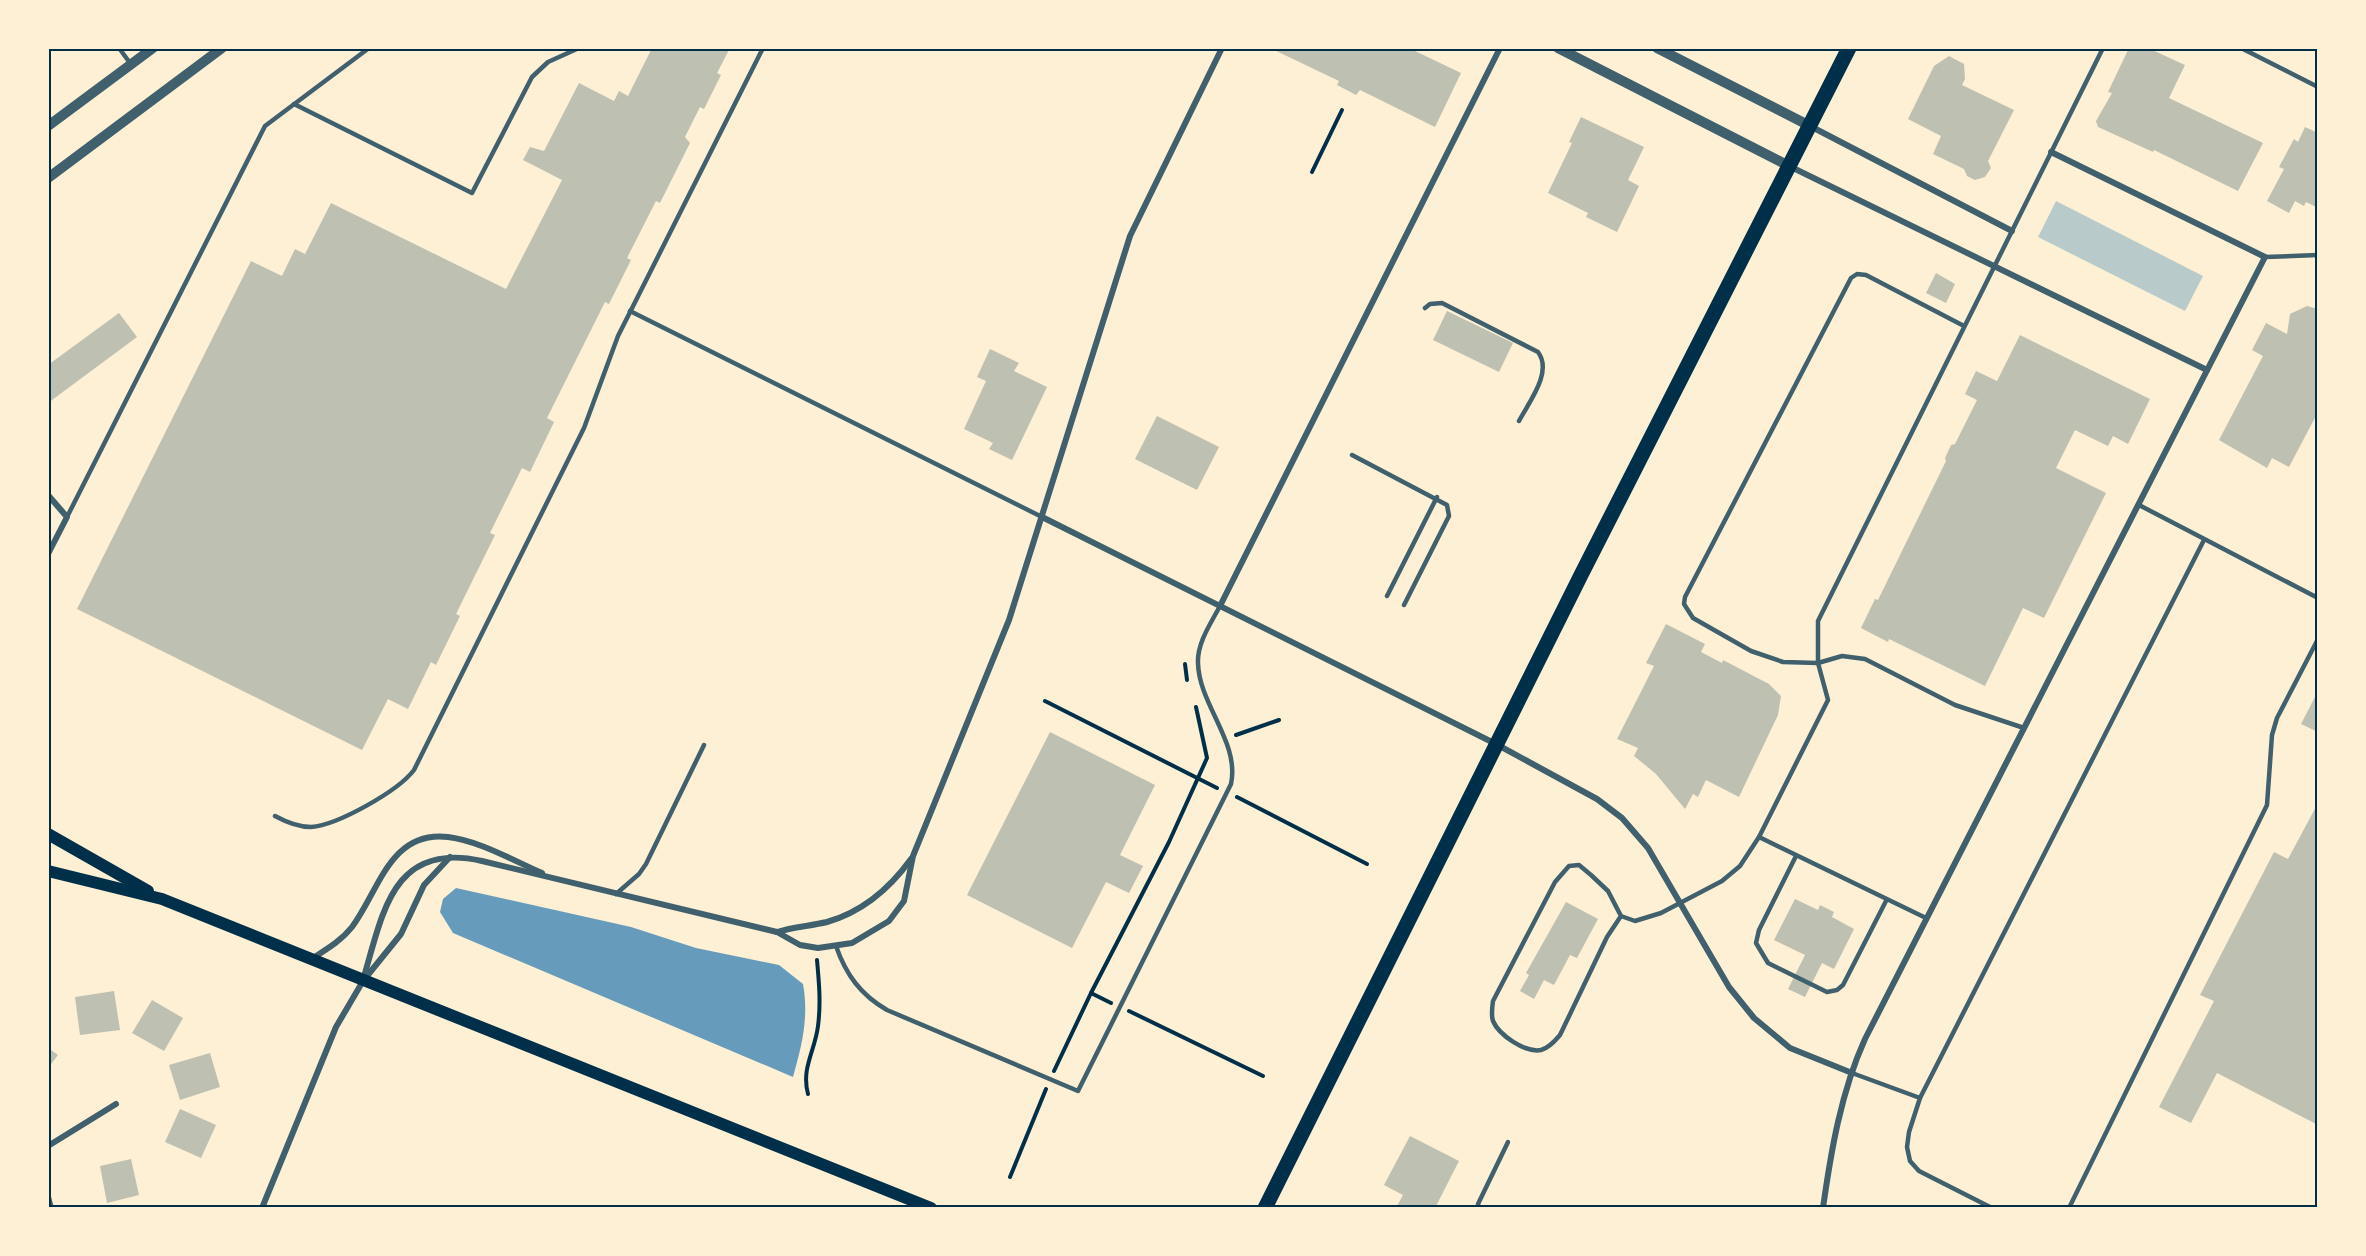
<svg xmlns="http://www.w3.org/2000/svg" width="2366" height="1256" font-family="Bitter,serif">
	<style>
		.green { fill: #b9caca }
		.water { fill: #669bbc }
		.building { fill: #bec0b2 }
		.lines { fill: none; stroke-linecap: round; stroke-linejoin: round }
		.path { stroke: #003049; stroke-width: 4 }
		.service { stroke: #3f606c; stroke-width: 4.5 }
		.minor { stroke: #3f606c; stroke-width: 6 }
		.tertiary { stroke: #3f606c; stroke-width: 10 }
		.secondary { stroke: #003049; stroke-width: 12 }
		.primary { stroke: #003049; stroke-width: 15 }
		.neatline { fill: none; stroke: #003049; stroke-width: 2 }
	</style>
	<rect width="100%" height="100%" fill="#fdf0d5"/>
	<path class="green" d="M2056,201L2203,276L2185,311L2038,237Z"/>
	<path class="water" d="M456,888L631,927L696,948L779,965L803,984C809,1017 802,1045 793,1077L453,933L440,912L443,899Z"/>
	<g class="building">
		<path d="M652,48H730L717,73L721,75L704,109L700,107L685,137L690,143L660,203L656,201L627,258L631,260L609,304L605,302L547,418L554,422L530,472L522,468L490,533L495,535L456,614L460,616L436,665L431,662L408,709L388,699L362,750L77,609L251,261L282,276L295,249L305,254L331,203L506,289L562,180L523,160L530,147L544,151L579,83L614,101L619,91L628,96Z"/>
		<path d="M1270,48H1414L1413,50L1461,73L1435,127L1360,90L1356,95L1337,85L1339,81Z"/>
		<path d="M2129,48H2148L2185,65L2169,98L2263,143L2238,191L2154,150L2153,152L2098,127L2096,121L2112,93L2108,92Z"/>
		<path d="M1949,56L1964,64L1965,79L1962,85L2014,110L1988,161L1991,168L1985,177L1975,180L1967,176L1964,169L1933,154L1941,136L1908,119L1934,66Z"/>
		<path d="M1581,117L1644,147L1628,180L1639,186L1617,232L1586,217L1588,213L1548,193L1572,143L1569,142Z"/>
		<path d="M2305,127L2318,133V208L2306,202L2304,206L2295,201L2289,213L2267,201L2284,169L2279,167L2294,139L2298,142Z"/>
		<path d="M1936,273L1955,284L1946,303L1926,293Z"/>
		<path d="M2307,306L2318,309V412L2289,467L2272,458L2267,468L2219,440L2263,356L2252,350L2266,323L2287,334L2290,314Z"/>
		<path d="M1447,311L1513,343L1499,372L1433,340Z"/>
		<path d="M119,313L137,337L48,403V365Z"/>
		<path d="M2020,335L2150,399L2128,444L2113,436L2108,446L2075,430L2056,468L2106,493L2044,618L2023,608L1985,686L1889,639L1888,642L1861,628L1875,599L1878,600L1946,461L1945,458L1951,445L1955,444L1977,400L1965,394L1976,371L1997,381Z"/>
		<path d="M990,349L1019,363L1014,371L1047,387L1012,460L989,449L993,443L964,429L986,381L977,377Z"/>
		<path d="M1157,416L1219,447L1197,490L1135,459Z"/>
		<path d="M1666,624L1705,644L1701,652L1722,663L1723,660L1769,684L1781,696L1778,715L1739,797L1706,780L1698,797L1693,794L1685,809L1656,774L1634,756L1638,748L1617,739L1654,666L1646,663Z"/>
		<path d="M2318,691V732L2301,724Z"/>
		<path d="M1050,732L1155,785L1120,855L1143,866L1129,893L1106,882L1072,948L967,895Z"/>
		<path d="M2318,803V1125L2217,1073L2191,1123L2159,1107L2214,1001L2200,995L2274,852L2288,859Z"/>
		<path d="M1795,899L1818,910L1820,905L1834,912L1832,917L1854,929L1834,969L1822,963L1805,997L1788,989L1805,955L1774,940Z"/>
		<path d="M1566,902L1598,919L1577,958L1570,955L1554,985L1544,980L1534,999L1520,991L1529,975L1526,973Z"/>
		<path d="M114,991L120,1030L80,1035L75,997Z"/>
		<path d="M152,1000L183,1018L164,1051L132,1033Z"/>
		<path d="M48,1048L58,1055L48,1068Z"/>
		<path d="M210,1053L220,1087L180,1100L169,1065Z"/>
		<path d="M180,1109L216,1125L201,1158L165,1142Z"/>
		<path d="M1410,1136L1459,1161L1435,1208H1396L1403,1195L1384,1185Z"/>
		<path d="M131,1159L139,1195L107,1203L100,1166Z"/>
	</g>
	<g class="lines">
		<g class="path">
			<path d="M1312,172L1342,110"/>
			<path d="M1185,664L1187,680"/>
			<path d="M1045,701L1217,788"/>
			<path d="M1236,735L1279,720"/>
			<path d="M1237,797L1367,864"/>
			<path d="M1091,993L1111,1003"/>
			<path d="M1129,1011L1263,1076"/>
			<path d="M1054,1071L1091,993L1169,842L1207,758L1196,707"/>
			<path d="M808,1094C801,1068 815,1051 818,1026C821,1003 819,982 817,960"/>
			<path d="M1010,1177L1046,1089"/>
		</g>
		<g class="service">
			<path d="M119,48L130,63"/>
			<path d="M2241,48L2318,87"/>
			<path d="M294,104L472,193L532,77L548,62L579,48"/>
			<path d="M2265,257L2318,255"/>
			<path d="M1425,308L1430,304L1442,303L1538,352C1553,372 1529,402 1519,421"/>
			<path d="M630,311L1042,517"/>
			<path d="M1964,326L1866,275L1857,274L1851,278L1685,597L1684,604L1693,618L1751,651L1783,662L1818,663L1842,656L1865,659L1955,705L2024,728"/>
			<path d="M1352,455L1447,505L1449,516L1404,605"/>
			<path d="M2139,505L2318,598"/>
			<path d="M67,517L265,126L369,48"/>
			<path d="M1387,596L1437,497"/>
			<path d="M275,816C286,822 299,827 311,827C338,825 398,791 414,770L584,428L618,336L763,48"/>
			<path d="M1759,837L1926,918"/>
			<path d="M1796,856L1759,930L1756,943L1768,963L1827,992L1837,990L1843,985L1886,901"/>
			<path d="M616,894L639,874L646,864L704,745"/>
			<path d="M1621,916L1607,937L1560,1035C1555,1041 1549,1048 1541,1050C1525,1053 1499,1035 1493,1021C1491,1015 1492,1008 1493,1001L1555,882L1569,866L1579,865L1591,875L1608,891L1621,916L1635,921L1661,913L1722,881L1740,866L1759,837L1828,700L1818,663V621L2103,48"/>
			<path d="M836,946C846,975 861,995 887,1010L1078,1091L1231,784C1240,742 1199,705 1198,663C1197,643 1211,623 1220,606"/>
			<path d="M1852,1073L1920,1098L1909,1132L1907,1147L1910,1161L1919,1171L1992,1208"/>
			<path d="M1920,1098L2204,540"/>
			<path d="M1479,1208L1478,1204L1508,1142"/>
			<path d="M2069,1208L2267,805L2272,735L2277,718L2318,639"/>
		</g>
		<g class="minor">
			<path d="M1810,126L2012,231"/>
			<path d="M1789,166L2207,370"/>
			<path d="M48,495L67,517L48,554"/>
			<path d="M1042,517L1496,744L1597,799L1622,818L1648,848L1729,987L1754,1018L1790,1048L1852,1073"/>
			<path d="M1220,606L1500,48"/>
			<path d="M777,932C793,927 810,926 827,922C862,912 890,888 911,859"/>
			<path d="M313,958C327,949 341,941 352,927C379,891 390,830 448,837C480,841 512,860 542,873"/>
			<path d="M363,980C383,913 392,841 482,861L777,932L800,945L818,948L852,943L889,921L904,901L913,856L1009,620L1130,236L1222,48"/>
			<path d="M48,1146L116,1104"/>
			<path d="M48,1197L51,1208"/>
			<path d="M262,1208L336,1027L363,981L401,934L424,885L450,857"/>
			<path d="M1823,1208C1831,1151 1841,1092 1865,1039L2265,257L2051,152"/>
		</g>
		<g class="tertiary">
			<path d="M1558,48L1789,166"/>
			<path d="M1657,48L1810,126"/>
			<path d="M48,126L153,48"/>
			<path d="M48,178L222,48"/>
		</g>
		<g class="secondary">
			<path d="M48,834L148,891"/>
			<path d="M48,871L162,899L931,1208"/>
		</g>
		<path class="primary" d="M1265,1208L1581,575L1849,48"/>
	</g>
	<rect width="2366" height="1256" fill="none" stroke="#fdf0d5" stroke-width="99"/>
	<rect x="50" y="50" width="2266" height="1156" class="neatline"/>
</svg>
